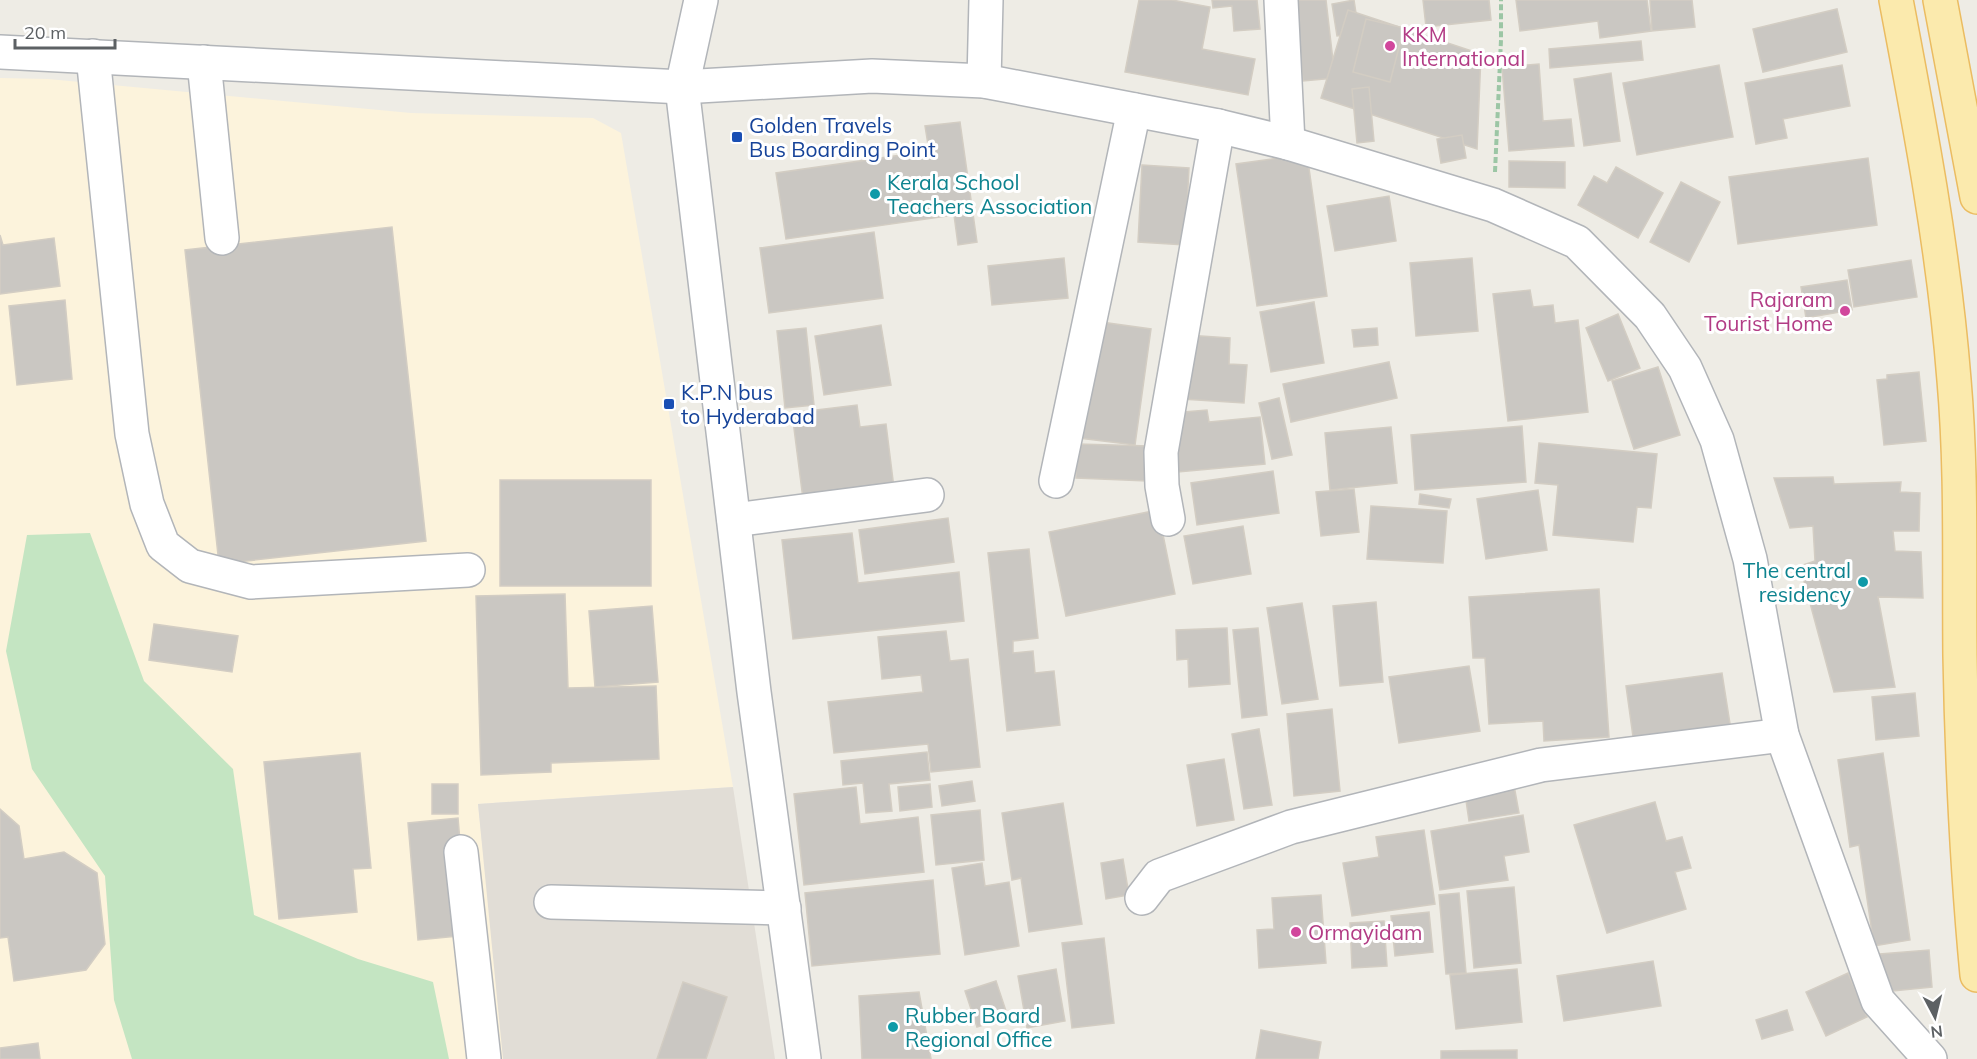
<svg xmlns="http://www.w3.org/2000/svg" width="1977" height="1059" font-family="Mulish,sans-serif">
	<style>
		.commercial { fill: #fcf3dc }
		.education { fill: #e1ddd6 }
		.green { fill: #c4e5c2 }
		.building { fill: #cac7c2; stroke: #d3cdc3; stroke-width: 1.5 }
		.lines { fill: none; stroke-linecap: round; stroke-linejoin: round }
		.minor-casing { stroke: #b2b5b9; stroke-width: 36 }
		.major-casing { stroke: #ebbc61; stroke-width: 36 }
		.path { stroke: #9cc6a5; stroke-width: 4; stroke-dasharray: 6 3; stroke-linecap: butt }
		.minor { stroke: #fff; stroke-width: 33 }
		.major { stroke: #fbeaad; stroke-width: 33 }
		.hotel-dot { fill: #d1479c; stroke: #fff; stroke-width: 2 }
		.transit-dot { fill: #1a4fb4; stroke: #fff; stroke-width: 2 }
		.culture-dot { fill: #0f9aa8; stroke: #fff; stroke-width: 2 }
		.labels { text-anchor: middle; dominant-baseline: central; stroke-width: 6; stroke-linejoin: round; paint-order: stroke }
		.hotel-label { font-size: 21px; fill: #b23c85; stroke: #fff; text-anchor: start }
		.transit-label { font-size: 21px; fill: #164399; stroke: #fff; text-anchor: start }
		.culture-label { font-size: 21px; fill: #0d838f; stroke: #fff; text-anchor: start }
	</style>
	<rect width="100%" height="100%" fill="#eeece5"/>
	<path class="commercial" d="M0,78L48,79L411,113L593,118L621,133L733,787L478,804L505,1059H0Z"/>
	<path class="education" d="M733,787L775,1059H503L478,804Z"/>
	<path class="green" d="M90,533L144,681L233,769L254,915L358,959L433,982L449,1059H132L114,1000L105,876L32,769L6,651L27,535Z"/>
	<g class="building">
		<path d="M1139,0H1172L1210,7L1202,49L1255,59L1248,95L1125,72Z"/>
		<path d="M1212,0H1257L1260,29L1234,31L1232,6L1213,8Z"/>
		<path d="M1295,0H1326L1335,78L1303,81Z"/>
		<path d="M1354,0L1359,33L1337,36L1332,4Z"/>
		<path d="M1423,0H1489L1491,20L1426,27Z"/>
		<path d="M1516,0H1647L1651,31L1600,38L1598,21L1520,31Z"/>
		<path d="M1650,0H1692L1695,27L1652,31Z"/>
		<path d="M1837,9L1847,52L1763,72L1753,29Z"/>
		<path d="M1348,10L1481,54L1477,149L1321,98Z"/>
		<path d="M1366,19L1404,28L1390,82L1353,72Z"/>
		<path d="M1641,41L1643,60L1550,68L1549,49Z"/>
		<path d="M1539,64L1543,121L1571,119L1574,146L1509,151L1502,67Z"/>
		<path d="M1719,65L1733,137L1637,155L1623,83Z"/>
		<path d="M1842,65L1850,106L1783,119L1787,138L1756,144L1745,83Z"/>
		<path d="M1611,73L1620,141L1584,146L1574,79Z"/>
		<path d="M1369,87L1374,141L1357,143L1352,89Z"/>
		<path d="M960,122L977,242L958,245L954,215L786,239L776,173L929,151L925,126Z"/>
		<path d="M1462,135L1466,158L1441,163L1437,139Z"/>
		<path d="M1307,154L1327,296L1257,306L1236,164Z"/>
		<path d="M1868,158L1877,225L1738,244L1729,177Z"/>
		<path d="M1509,161L1565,162V188L1509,187Z"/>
		<path d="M1142,165L1189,168L1185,245L1138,242Z"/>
		<path d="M1616,167L1663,193L1638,238L1578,205L1594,176L1607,183Z"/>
		<path d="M1681,182L1720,202L1689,262L1650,242Z"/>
		<path d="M1389,196L1396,241L1335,251L1327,206Z"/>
		<path d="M392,227L426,541L219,564L185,250Z"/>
		<path d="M874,232L883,298L769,313L760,248Z"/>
		<path d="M0,235L3,245L54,238L60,286L0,294Z"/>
		<path d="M1064,258L1068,298L992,305L988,266Z"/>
		<path d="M1472,258L1478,331L1416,336L1410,263Z"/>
		<path d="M1911,260L1917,297L1854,307L1848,270Z"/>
		<path d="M1847,280L1852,310L1806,318L1801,287Z"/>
		<path d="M1530,290L1533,307L1553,305L1555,323L1578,320L1588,412L1508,421L1493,294Z"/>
		<path d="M65,300L72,379L17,385L9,306Z"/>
		<path d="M1314,302L1324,363L1271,372L1260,312Z"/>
		<path d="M1618,314L1640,368L1608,381L1586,328Z"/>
		<path d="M1094,321L1151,329L1135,445L1079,438Z"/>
		<path d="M881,325L891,385L824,395L815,336Z"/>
		<path d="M806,328L814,405L785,408L777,331Z"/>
		<path d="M1377,328L1378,345L1354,347L1352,330Z"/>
		<path d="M1186,335L1230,338L1229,364L1247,365L1244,403L1182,399Z"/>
		<path d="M1389,362L1397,398L1291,422L1283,384Z"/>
		<path d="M1658,367L1680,435L1634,449L1612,381Z"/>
		<path d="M1919,372L1926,441L1884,445L1877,380L1887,379V375Z"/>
		<path d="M1279,398L1292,455L1272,459L1259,403Z"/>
		<path d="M857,405L860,427L886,424L894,488L803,499L792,413Z"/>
		<path d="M1207,410L1209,422L1260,417L1265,464L1178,472L1172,413Z"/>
		<path d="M1522,426L1526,482L1415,490L1411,435Z"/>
		<path d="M1391,427L1397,483L1330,490L1325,433Z"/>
		<path d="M1539,443L1657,454L1651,508L1637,507L1633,542L1553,535L1558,485L1535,483Z"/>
		<path d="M1077,444L1149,446L1147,481L1076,478Z"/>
		<path d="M1273,471L1279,513L1197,525L1191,483Z"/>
		<path d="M1833,477L1834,484L1901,482L1900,492L1920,493L1919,531H1893L1895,551L1921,552L1923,598L1878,597L1895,687L1834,692L1800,566L1815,561L1813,526L1790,528L1774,478Z"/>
		<rect x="500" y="480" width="151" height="106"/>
		<path d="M1354,489L1359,532L1321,536L1316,492Z"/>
		<path d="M1538,490L1547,550L1486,559L1477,499Z"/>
		<path d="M1420,494L1451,499L1449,508L1419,504Z"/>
		<path d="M1371,506L1447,511L1443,563L1367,559Z"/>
		<path d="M1158,510L1175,594L1066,616L1049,532Z"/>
		<path d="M948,518L954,562L865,574L859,530Z"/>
		<path d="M1243,526L1251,574L1193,584L1184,536Z"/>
		<path d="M852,533L858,583L959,572L964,621L793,639L782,540Z"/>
		<path d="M1029,549L1038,638L1013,641V653L1033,651L1035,673L1054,671L1060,725L1007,731L988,553Z"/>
		<path d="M1599,589L1609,737L1544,741L1543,721L1489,724L1485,658H1473L1469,597Z"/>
		<path d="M565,594L568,688L656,686L659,759L551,763V772L481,775L476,596Z"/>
		<path d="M1376,602L1383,682L1340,686L1333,606Z"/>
		<path d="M1302,603L1318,699L1282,704L1267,608Z"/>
		<path d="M652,606L658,682L595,687L589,611Z"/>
		<path d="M154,624L238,636L232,672L149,660Z"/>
		<path d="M1227,628L1230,684L1189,687L1188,659L1177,660L1176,630Z"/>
		<path d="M1258,628L1267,715L1242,718L1233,630Z"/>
		<path d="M946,631L950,661L968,659L980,767L931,772L928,744L834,753L828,702L923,692L921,675L882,679L878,637Z"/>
		<path d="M1469,666L1480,731L1399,743L1389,677Z"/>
		<path d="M1722,673L1731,730L1634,744L1626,686Z"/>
		<path d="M1915,693L1919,736L1876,740L1872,697Z"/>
		<path d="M1332,709L1340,791L1294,796L1287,714Z"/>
		<path d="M1259,729L1272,805L1244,809L1232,734Z"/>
		<path d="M927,752L930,780L889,784L892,811L866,813L863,783L843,785L841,761Z"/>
		<path d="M360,753L371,868L353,869L357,912L279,919L264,762Z"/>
		<path d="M1883,753L1910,940L1874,946L1859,845L1850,847L1838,760Z"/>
		<path d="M1224,759L1234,820L1197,826L1187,765Z"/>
		<path d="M1513,780L1519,813L1469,821L1464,787Z"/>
		<path d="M972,781L975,801L942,806L939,786Z"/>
		<rect x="432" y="784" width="26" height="30"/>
		<path d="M930,784L932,807L900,811L898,787Z"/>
		<path d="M856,787L860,824L918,817L924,872L804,885L794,794Z"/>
		<path d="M1655,802L1666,841L1682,837L1691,868L1675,872L1686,909L1607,933L1574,825Z"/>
		<path d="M1063,803L1082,924L1029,932L1021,878L1012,880L1002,813Z"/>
		<path d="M0,809L19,826L24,859L64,852L97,873L105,944L86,970L14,981L8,937L0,938Z"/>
		<path d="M980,810L984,860L936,865L931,815Z"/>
		<path d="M1523,815L1529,852L1504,856L1508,880L1440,890L1431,831Z"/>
		<path d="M458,818L468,935L418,940L408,823Z"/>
		<path d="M1424,830L1435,904L1352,916L1343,863L1379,857L1376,837Z"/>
		<path d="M1123,859L1129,895L1106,899L1101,863Z"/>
		<path d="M982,863L985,886L1009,882L1019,946L965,955L952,868Z"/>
		<path d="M933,880L940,954L812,966L805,893Z"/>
		<path d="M1514,887L1521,963L1474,968L1467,891Z"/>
		<path d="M1459,893L1466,973L1446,974L1439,895Z"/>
		<path d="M1321,895L1326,963L1259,968L1257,930L1274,929L1272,898Z"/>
		<path d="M1429,912L1433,952L1395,956L1391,916Z"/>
		<path d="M1384,921L1387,966L1352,968L1350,923Z"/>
		<path d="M1104,938L1114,1023L1072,1028L1062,943Z"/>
		<path d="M1929,950L1932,987L1883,992L1880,954Z"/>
		<path d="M1653,961L1661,1006L1564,1021L1557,976Z"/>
		<path d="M1056,969L1065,1021L1027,1028L1018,976Z"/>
		<path d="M1517,969L1522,1022L1456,1029L1450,975Z"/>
		<path d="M1848,973L1867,1017L1826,1036L1806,992Z"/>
		<path d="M996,981L1008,1017L977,1027L965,991Z"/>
		<path d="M683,982L727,997L706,1059H657Z"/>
		<path d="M919,992L931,1059H862L859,996Z"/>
		<path d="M1787,1010L1793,1030L1762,1039L1756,1020Z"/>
		<path d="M1261,1030L1321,1042L1318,1059H1256Z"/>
		<path d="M38,1043L40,1059H0V1048Z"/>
		<path d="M1517,1050V1059H1441V1051Z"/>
	</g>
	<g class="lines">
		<defs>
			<g id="minor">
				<path d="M701,0L682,87L754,692L804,1059"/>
				<path d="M1281,0L1288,143"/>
				<path d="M0,52L682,87L872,76L984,81L1218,126L1288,143L1493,205L1577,242L1650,316L1685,368L1717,440L1750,559L1782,735L1878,1001L1930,1059"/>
				<path d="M93,56L132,434L147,504L163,545L190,566L251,582L468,570"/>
				<path d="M204,62L222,238"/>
				<path d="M984,81L986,0"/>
				<path d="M1056,481L1134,110"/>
				<path d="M1168,519L1162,486L1161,452L1218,126"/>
				<path d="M734,520L927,495"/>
				<path d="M461,852L484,1059"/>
				<path d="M1142,898L1159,876L1291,827L1541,765L1782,735"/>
				<path d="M551,902L784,908"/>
			</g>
			<g id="major">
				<path d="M1896,0C1920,126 1944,252 1954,380C1962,472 1959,563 1960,656C1962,762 1967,869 1977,975"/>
				<path d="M1940,0L1977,197"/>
			</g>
		</defs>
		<use href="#minor" class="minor-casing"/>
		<use href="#major" class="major-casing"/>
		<path class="path" d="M1495,172L1501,40V0"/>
		<use href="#minor" class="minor"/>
		<use href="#major" class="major"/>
	</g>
	<g class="hotel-dot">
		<circle cx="1390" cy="46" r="6"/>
		<circle cx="1845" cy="311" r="6"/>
		<circle cx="1296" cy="932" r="6"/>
	</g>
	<g class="transit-dot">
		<rect x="731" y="131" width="12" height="12" rx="3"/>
		<rect x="663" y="398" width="12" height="12" rx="3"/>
	</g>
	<g class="culture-dot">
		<circle cx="875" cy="194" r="6"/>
		<circle cx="1863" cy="582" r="6"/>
		<circle cx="893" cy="1027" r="6"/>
	</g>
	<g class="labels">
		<g class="hotel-label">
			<text x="1402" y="34">KKM<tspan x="1402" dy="24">International</tspan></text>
			<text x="1833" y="299" text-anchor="end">Rajaram<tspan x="1833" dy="24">Tourist Home</tspan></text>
			<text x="1308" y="932">Ormayidam</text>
		</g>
		<g class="transit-label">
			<text x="749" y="125">Golden Travels<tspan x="749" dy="24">Bus Boarding Point</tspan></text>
			<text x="681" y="392">K.P.N bus<tspan x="681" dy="24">to Hyderabad</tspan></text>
		</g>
		<g class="culture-label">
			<text x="887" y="182">Kerala School<tspan x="887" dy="24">Teachers Association</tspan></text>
			<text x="1851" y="570" text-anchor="end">The central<tspan x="1851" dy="24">residency</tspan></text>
			<text x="905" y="1015">Rubber Board<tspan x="905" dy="24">Regional Office</tspan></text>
		</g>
	</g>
	<g transform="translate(1935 1017) rotate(173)" stroke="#ffffff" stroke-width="4.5" paint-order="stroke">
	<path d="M0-4.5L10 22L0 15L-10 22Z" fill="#5d6164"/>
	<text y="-9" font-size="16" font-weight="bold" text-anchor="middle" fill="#5d6164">N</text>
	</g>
	<path d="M15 39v9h100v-9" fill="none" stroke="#5d6164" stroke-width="3"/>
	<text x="24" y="39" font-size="18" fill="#5d6164" stroke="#ffffff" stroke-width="4.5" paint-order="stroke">20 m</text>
</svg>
